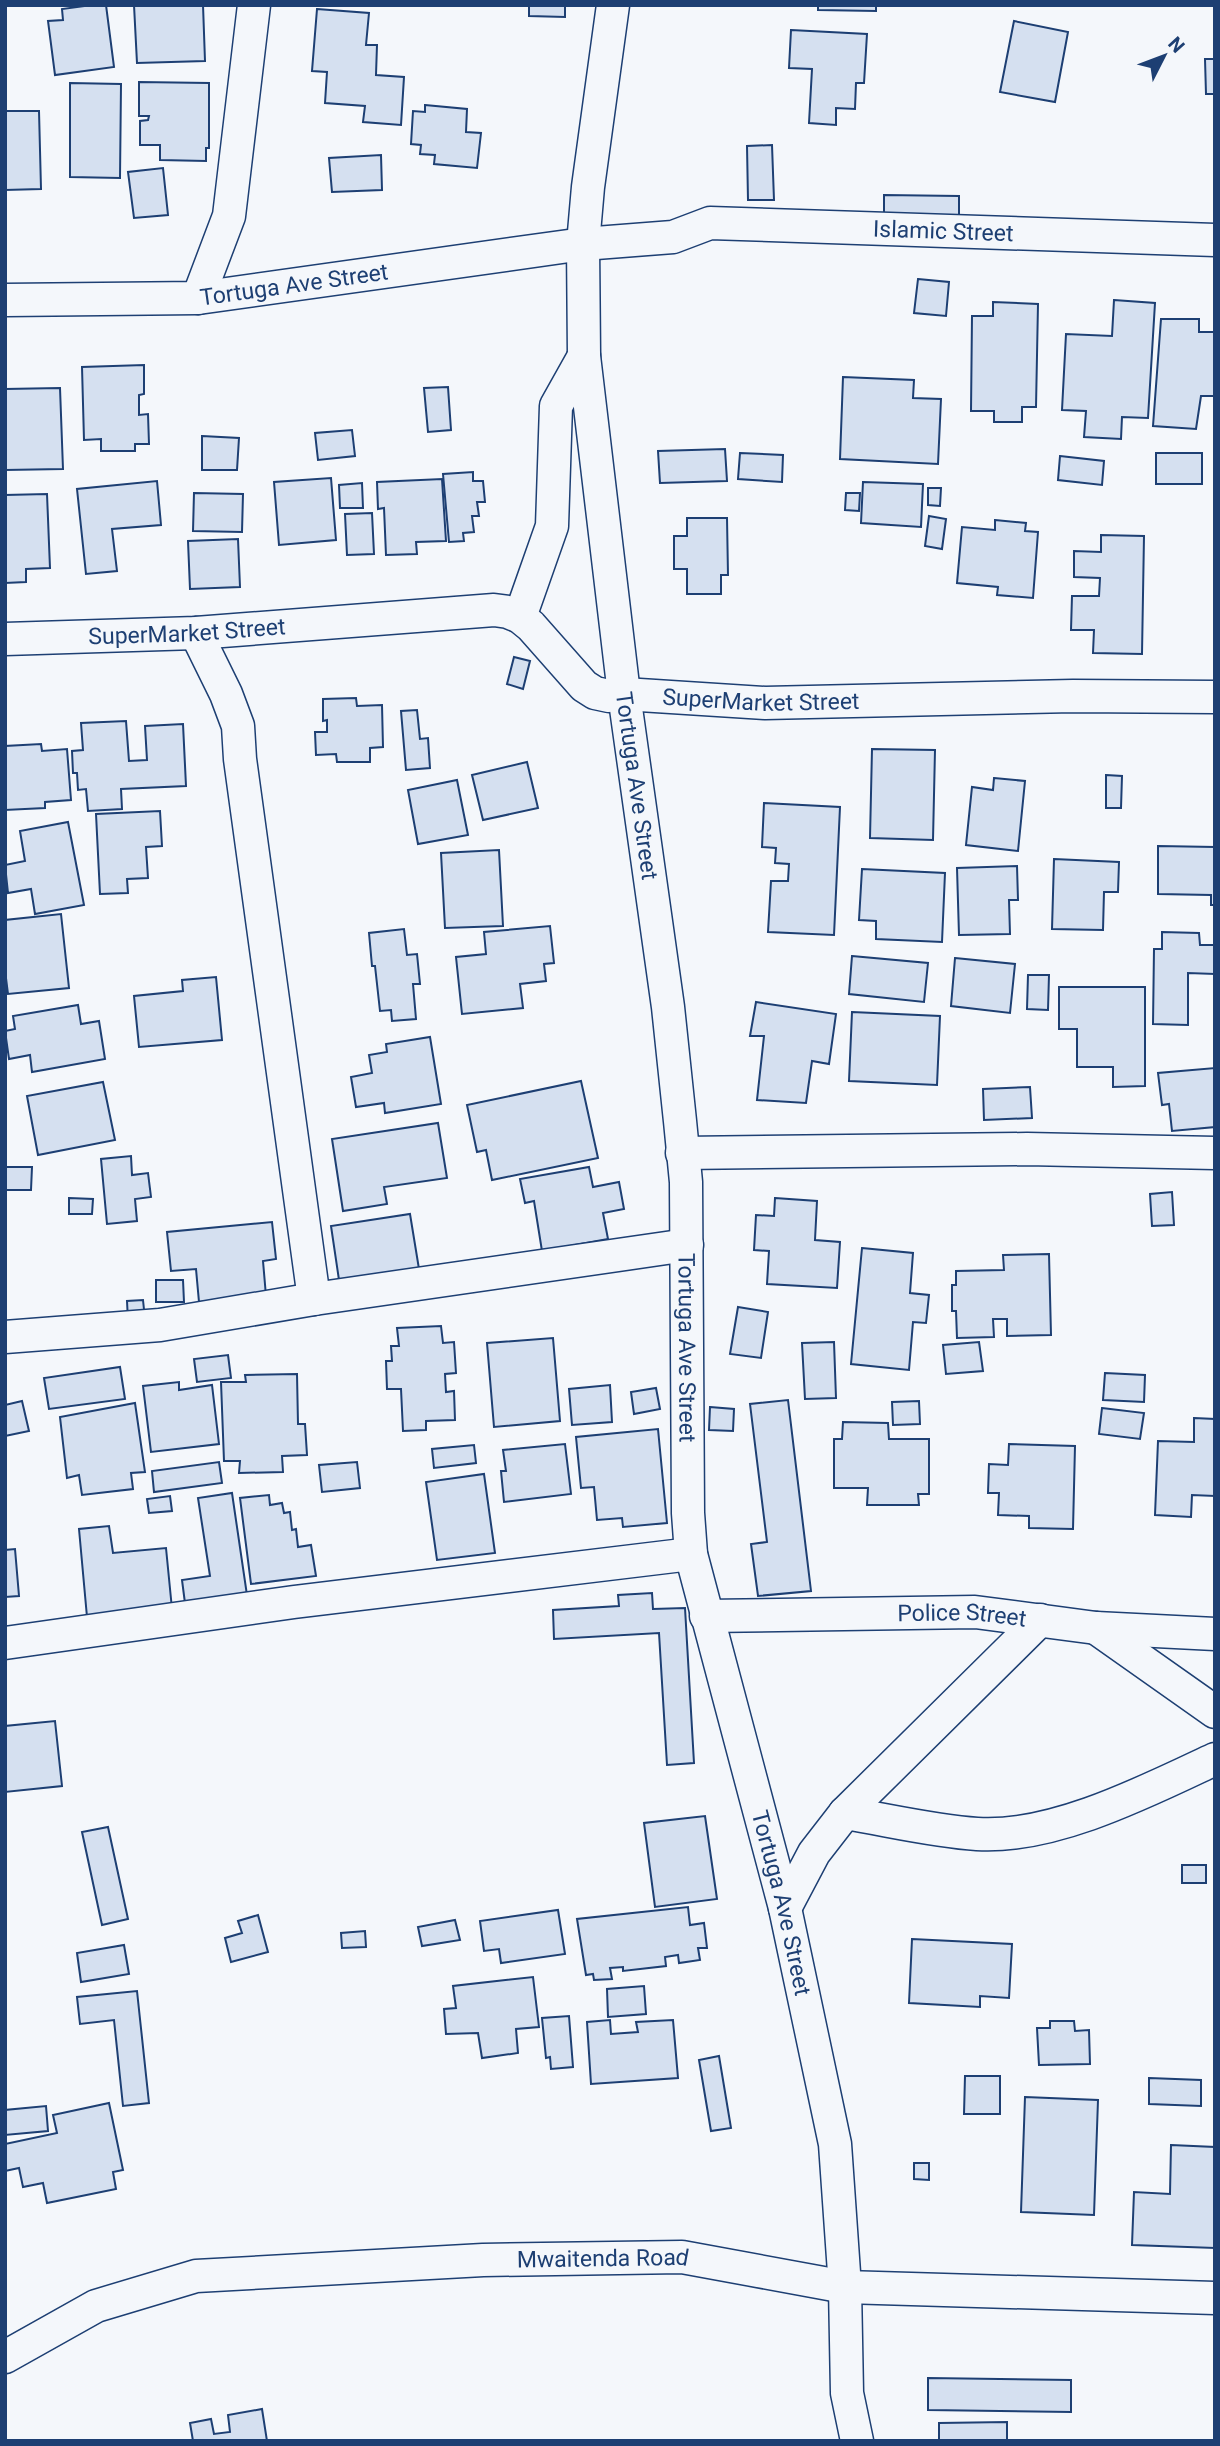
<svg xmlns="http://www.w3.org/2000/svg" width="1220" height="2446" font-family="Roboto,sans-serif">
	<style>
		.building { fill: #d5e0f0; stroke: #1d3f73; stroke-width: 2 }
		.lines { fill: none; stroke-linecap: round; stroke-linejoin: round }
		.minor-casing { stroke: #1d3f73; stroke-width: 35 }
		.minor { stroke: #f4f7fb; stroke-width: 32 }
		.labels { text-anchor: middle; dominant-baseline: central; stroke-width: 5; stroke-linejoin: round; paint-order: stroke }
		.street-label { font-size: 23px; fill: #1d3f73; stroke: #f4f7fb }
	</style>
	<rect width="100%" height="100%" fill="#f4f7fb"/>
	<g class="building">
		<path d="M92,5H106L114,67L55,75L48,21L63,20L62,9Z"/>
		<path d="M134,5H203L205,61L137,63Z"/>
		<path d="M529,5H565V17L529,16Z"/>
		<path d="M818,5H876V11L818,10Z"/>
		<path d="M317,9L369,13L366,45H377L376,75L404,77L401,125L363,122L365,106L325,103L327,72L312,71Z"/>
		<path d="M1014,21L1068,32L1055,102L1000,92Z"/>
		<path d="M791,30L867,34L864,83H856L855,109L836,108V125L809,123L812,69L789,68Z"/>
		<path d="M1205,59H1215V94H1206Z"/>
		<path d="M139,82L209,83V148H206V161L160,160V145H140V121L148,120L149,116H139Z"/>
		<path d="M70,83L121,84L120,178L70,177Z"/>
		<path d="M425,105L467,109L466,132L481,133L477,168L434,164L435,155L420,154L421,145L411,144L413,111L425,112Z"/>
		<path d="M5,111H39L41,189L5,190Z"/>
		<path d="M772,145L774,200H748L747,146Z"/>
		<path d="M381,155L382,190L332,192L329,158Z"/>
		<path d="M163,168L168,215L134,218L128,172Z"/>
		<path d="M884,195L959,196V224L884,223Z"/>
		<path d="M918,279L949,282L946,316L914,313Z"/>
		<path d="M1114,300L1155,303L1148,418L1122,417L1121,439L1084,437L1086,411L1062,410L1066,334L1112,336Z"/>
		<path d="M993,302L1038,304L1036,407H1022V422H994V411H971L972,316H993Z"/>
		<path d="M1161,319H1199V332H1215V396H1201L1196,429L1153,426Z"/>
		<path d="M144,365V394L139,395V415L148,414L149,444H135V451H101V439L84,440L82,367Z"/>
		<path d="M843,377L914,380L913,398L941,399L938,464L840,459Z"/>
		<path d="M448,387L451,430L428,432L424,388Z"/>
		<path d="M60,388L63,469L5,470V389Z"/>
		<path d="M352,430L355,456L318,460L315,433Z"/>
		<path d="M202,436L239,438L237,470H202Z"/>
		<path d="M725,449L727,481L660,483L658,451Z"/>
		<path d="M740,453L783,455L782,482L738,479Z"/>
		<rect x="1156" y="453" width="46" height="31"/>
		<path d="M1060,456L1104,461L1102,485L1058,480Z"/>
		<path d="M473,472V481H483L485,502H477L479,516H472L474,532L463,533L464,541L449,542L443,474Z"/>
		<path d="M331,478L336,540L279,545L274,482Z"/>
		<path d="M442,479L446,541L416,542L417,554L386,555L384,508L378,509L377,482Z"/>
		<path d="M157,481L161,525L112,529L117,571L86,574L77,489Z"/>
		<path d="M863,482L923,484L921,527L861,523Z"/>
		<path d="M362,483L363,508H340L339,485Z"/>
		<path d="M928,488H941L940,506L928,505Z"/>
		<path d="M194,493L243,494L242,532L193,531Z"/>
		<path d="M846,493H860L859,511L845,510Z"/>
		<path d="M47,494L50,568L26,569V582L5,583V495Z"/>
		<path d="M372,513L374,554L347,555L345,514Z"/>
		<path d="M929,516L946,519L942,549L925,546Z"/>
		<path d="M687,518H727L728,575H721V594H687V569H674V536H687Z"/>
		<path d="M995,520L1026,523L1025,531L1038,532L1033,598L997,595L998,587L957,583L962,527L995,530Z"/>
		<path d="M1101,535L1144,536L1142,654L1093,653L1094,630H1071L1072,596H1099L1100,578L1074,577V551L1101,552Z"/>
		<path d="M238,539L240,587L190,589L188,541Z"/>
		<path d="M514,657L530,661L523,689L507,684Z"/>
		<path d="M356,698L357,706L382,705L383,747L370,748V762H337L336,754L316,755L315,732H327V720L323,721V699Z"/>
		<path d="M417,710L420,739L428,738L430,768L406,770L401,711Z"/>
		<path d="M126,721L129,761L147,760L145,726L183,724L186,786L121,789L122,809L88,811L86,789L78,790L77,773H73L72,751L83,750L81,723Z"/>
		<path d="M41,744L42,751L67,749L71,800L45,802V808L5,810V746Z"/>
		<path d="M872,749L935,750L933,840L870,838Z"/>
		<path d="M527,762L538,808L483,820L472,775Z"/>
		<path d="M1106,775L1122,776L1121,808H1106Z"/>
		<path d="M994,778L1025,781L1018,851L966,845L972,787L993,790Z"/>
		<path d="M457,780L468,835L418,844L408,790Z"/>
		<path d="M764,803L840,807L834,935L768,932L771,881H788L789,864L775,863L776,848L762,847Z"/>
		<path d="M160,811L162,846L146,847L148,878L127,879L128,893L100,894L96,814Z"/>
		<path d="M68,822L84,905L35,914L31,889L8,893L5,865L25,861L20,831Z"/>
		<path d="M1158,846L1215,847V905H1211V895L1158,894Z"/>
		<path d="M499,850L503,926L445,928L441,853Z"/>
		<path d="M1054,859L1119,862L1118,892H1104L1103,930L1052,929Z"/>
		<path d="M1017,866L1018,900H1009L1010,934L959,935L957,868Z"/>
		<path d="M862,869L945,873L942,942L876,939V921L859,920Z"/>
		<path d="M61,914L69,988L8,994L5,970V920Z"/>
		<path d="M550,926L554,963L544,964L546,981L520,984L523,1008L462,1014L456,957L486,954L484,932Z"/>
		<path d="M404,929L407,955L417,954L420,984H413L416,1019L392,1021L391,1010L380,1011L375,966H372L369,933Z"/>
		<path d="M1162,932L1199,933L1200,945H1215V974L1188,973V1025L1153,1024L1154,949H1162Z"/>
		<path d="M852,956L928,963L924,1002L849,994Z"/>
		<path d="M955,958L1015,964L1010,1013L951,1006Z"/>
		<path d="M1028,975H1049L1048,1010L1027,1009Z"/>
		<path d="M216,977L222,1040L139,1047L134,996L183,991L182,980Z"/>
		<path d="M1059,987H1145V1086L1113,1087V1067H1077V1029H1059Z"/>
		<path d="M756,1002L836,1014L829,1064L812,1061L806,1103L757,1100L764,1036H750Z"/>
		<path d="M78,1005L81,1024L99,1021L105,1059L32,1072L30,1055L9,1059L5,1031L15,1029L13,1016Z"/>
		<path d="M852,1012L940,1016L937,1085L849,1081Z"/>
		<path d="M430,1037L441,1104L385,1113L384,1103L356,1107L351,1077L372,1073L369,1055L387,1052L386,1044Z"/>
		<path d="M1215,1068V1127L1172,1131L1169,1104L1162,1105L1158,1073Z"/>
		<path d="M581,1081L598,1158L492,1180L486,1150L477,1152L467,1105Z"/>
		<path d="M103,1082L115,1140L38,1155L27,1096Z"/>
		<path d="M1030,1087L1032,1118L984,1120L983,1089Z"/>
		<path d="M438,1123L447,1178L384,1187L387,1204L343,1211L332,1139Z"/>
		<path d="M131,1156L132,1175L148,1173L151,1197L135,1199L137,1221L107,1224L101,1159Z"/>
		<path d="M5,1167H32L31,1190H5Z"/>
		<path d="M589,1167L593,1187L619,1182L624,1209L603,1213L608,1239L542,1251L534,1201L525,1203L520,1179Z"/>
		<path d="M1172,1192L1174,1225L1152,1226L1150,1194Z"/>
		<path d="M69,1198L93,1199L92,1214H69Z"/>
		<path d="M775,1198L817,1201L815,1240L840,1242L837,1288L767,1284L769,1251L754,1250L756,1215L774,1216Z"/>
		<path d="M410,1214L419,1269L339,1280L331,1226Z"/>
		<path d="M272,1222L276,1259L263,1261L266,1296L199,1302L196,1269L171,1271L167,1232Z"/>
		<path d="M862,1248L913,1253L910,1293L929,1295L926,1323L913,1322L909,1370L851,1364Z"/>
		<path d="M1049,1254L1051,1335L1007,1336V1319H993L994,1337L957,1338L956,1311H952V1285H956V1271L1004,1270L1003,1255Z"/>
		<path d="M156,1280H183L184,1302H156Z"/>
		<path d="M143,1300L145,1319L128,1321L127,1301Z"/>
		<path d="M738,1307L768,1312L761,1358L730,1354Z"/>
		<path d="M441,1326L443,1343L454,1342L456,1373L445,1374L446,1392L454,1391L455,1420L426,1421V1430L403,1431L401,1389H387L386,1361H392L391,1346H399L397,1328Z"/>
		<path d="M553,1338L560,1421L494,1427L487,1343Z"/>
		<path d="M834,1342L836,1398L805,1399L802,1343Z"/>
		<path d="M979,1342L983,1371L946,1374L943,1345Z"/>
		<path d="M228,1355L231,1378L197,1382L194,1359Z"/>
		<path d="M120,1367L125,1399L49,1409L44,1378Z"/>
		<path d="M1105,1373L1145,1375L1144,1402L1103,1400Z"/>
		<path d="M297,1374L298,1424H305L307,1455L282,1456L283,1472L239,1473L240,1461H224L221,1382H246L245,1375Z"/>
		<path d="M179,1382V1390L212,1385L219,1444L151,1452L143,1386Z"/>
		<path d="M610,1385L612,1422L572,1425L569,1389Z"/>
		<path d="M656,1388L660,1409L634,1414L631,1392Z"/>
		<path d="M788,1400L811,1591L758,1596L751,1544L767,1542L750,1404Z"/>
		<path d="M22,1401L29,1431L5,1436V1405Z"/>
		<path d="M919,1401L920,1424L893,1425L892,1402Z"/>
		<path d="M135,1403L145,1472L131,1473L133,1489L82,1495L79,1475L67,1478L60,1417Z"/>
		<path d="M710,1407L734,1409L733,1431L709,1430Z"/>
		<path d="M1102,1408L1144,1413L1140,1439L1099,1434Z"/>
		<path d="M1194,1418L1215,1419V1496L1192,1495L1191,1517L1155,1515L1158,1441L1194,1442Z"/>
		<path d="M843,1422L888,1423L889,1439H929V1494H918L919,1505H867L868,1488H834V1439H842Z"/>
		<path d="M658,1429L667,1523L623,1527L622,1518L597,1520L594,1487L581,1488L576,1437Z"/>
		<path d="M565,1444L571,1494L504,1502L501,1471H506L503,1450Z"/>
		<path d="M1009,1444L1075,1446L1073,1529L1029,1528V1516L998,1515L999,1493H988L989,1464L1008,1465Z"/>
		<path d="M474,1445L476,1463L434,1468L432,1449Z"/>
		<path d="M219,1462L222,1483L154,1492L152,1471Z"/>
		<path d="M357,1462L360,1488L322,1492L319,1465Z"/>
		<path d="M484,1474L495,1553L437,1560L426,1482Z"/>
		<path d="M232,1493L248,1602L186,1611L182,1580L210,1576L198,1498Z"/>
		<path d="M269,1495L270,1505L282,1503L284,1513L290,1512L292,1530L296,1529L298,1547L311,1545L316,1576L251,1584L240,1498Z"/>
		<path d="M170,1496L172,1511L149,1513L147,1499Z"/>
		<path d="M109,1526L113,1553L166,1548L172,1609L87,1617L79,1529Z"/>
		<path d="M15,1549L19,1596L5,1597V1550Z"/>
		<path d="M652,1593L653,1609L685,1608L694,1763L667,1765L659,1633L554,1639L553,1610L619,1606L618,1595Z"/>
		<path d="M55,1721L62,1786L5,1792V1726Z"/>
		<path d="M705,1816L717,1899L655,1907L644,1823Z"/>
		<path d="M108,1827L128,1919L102,1925L82,1832Z"/>
		<rect x="1182" y="1865" width="24" height="18"/>
		<path d="M688,1907L690,1925L704,1923L707,1948H698L700,1960L679,1963L678,1955L665,1957L666,1966L623,1971V1967L610,1968L612,1979L594,1980L593,1974L586,1975L577,1919Z"/>
		<path d="M558,1910L565,1954L501,1963L499,1949L484,1951L480,1921Z"/>
		<path d="M258,1915L268,1952L231,1962L225,1938L242,1933L238,1921Z"/>
		<path d="M455,1920L460,1940L422,1946L418,1927Z"/>
		<path d="M365,1931L366,1947L342,1948L341,1933Z"/>
		<path d="M912,1939L1012,1944L1009,1998L980,1996V2007L909,2003Z"/>
		<path d="M124,1945L129,1974L81,1982L77,1953Z"/>
		<path d="M533,1977L539,2027L516,2029L518,2053L482,2058L478,2033L446,2034L444,2009L456,2008L453,1986Z"/>
		<path d="M644,1986L646,2014L608,2017L607,1989Z"/>
		<path d="M137,1991L149,2103L123,2106L114,2020L80,2024L77,1997Z"/>
		<path d="M569,2016L573,2067L551,2069L550,2057L546,2058L542,2018Z"/>
		<path d="M610,2020L611,2034L638,2032L636,2022L673,2020L678,2078L591,2084L587,2022Z"/>
		<path d="M1050,2021H1074L1075,2031L1089,2030L1090,2064L1039,2065L1037,2028H1050Z"/>
		<path d="M719,2056L731,2128L711,2131L699,2060Z"/>
		<path d="M965,2076H1000V2114H964Z"/>
		<path d="M1149,2078L1201,2080V2106L1149,2104Z"/>
		<path d="M1025,2097L1098,2100L1094,2215L1021,2212Z"/>
		<path d="M109,2103L123,2170L113,2172L116,2189L47,2203L43,2183L23,2187L19,2168L5,2171V2144L57,2133L53,2115Z"/>
		<path d="M46,2106L48,2131L5,2135V2110Z"/>
		<path d="M1171,2145L1215,2147V2248L1132,2245L1134,2192L1170,2194Z"/>
		<path d="M914,2163H929V2180L914,2179Z"/>
		<path d="M928,2378L1071,2380V2412L928,2410Z"/>
		<path d="M262,2409L267,2441H193L190,2423L211,2419L214,2434L230,2432L228,2415Z"/>
		<path d="M1007,2422V2441H939V2423Z"/>
	</g>
	<g class="lines">
		<defs>
			<g id="minor">
				<path id="s1" d="M613,5L588,187L583,244L584,356L624,694L668,1007L680,1121L686,1182L688,1513L691,1554L785,1908L835,2144L845,2287L847,2393L857,2441"/>
				<path d="M198,298L229,216L254,5"/>
				<path id="s2" d="M5,300L198,298L583,244L673,237L710,223L1215,240"/>
				<path d="M520,617L552,526L556,406L584,356"/>
				<path d="M196,633L226,694L238,726L240,759L314,1299"/>
				<path id="s3" d="M5,639L196,633L494,610L508,612L520,617L531,626L584,686L595,693L609,696L624,694L765,703L1073,696L1215,697"/>
				<path d="M682,1153L1027,1149L1215,1153"/>
				<path d="M5,1337L160,1325L314,1299L687,1245"/>
				<path id="s4" d="M706,1616L975,1612L1096,1628L1215,1634"/>
				<path d="M1096,1628L1215,1712"/>
				<path d="M5,1643L294,1602L691,1554"/>
				<path d="M845,1813C888,1820 933,1831 977,1834C1053,1839 1147,1791 1215,1759"/>
				<path d="M785,1908L814,1853L845,1813L1040,1620"/>
				<path id="s5" d="M5,2357L96,2306L196,2276L483,2260L682,2257L845,2287L1215,2298"/>
			</g>
		</defs>
		<use href="#minor" class="minor-casing"/>
		<use href="#minor" class="minor"/>
	</g>
	<g class="labels">
		<g class="street-label">
			<text stroke="none"><textPath href="#s2" startOffset="945">Islamic Street</textPath></text>
			<text stroke="none"><textPath href="#s2" startOffset="290">Tortuga Ave Street</textPath></text>
			<text stroke="none"><textPath href="#s3" startOffset="182">SuperMarket Street</textPath></text>
			<text stroke="none"><textPath href="#s3" startOffset="791">SuperMarket Street</textPath></text>
			<text stroke="none"><textPath href="#s1" startOffset="786">Tortuga Ave Street</textPath></text>
			<text stroke="none"><textPath href="#s1" startOffset="1351">Tortuga Ave Street</textPath></text>
			<text stroke="none"><textPath href="#s4" startOffset="256">Police Street</textPath></text>
			<text stroke="none"><textPath href="#s1" startOffset="1918">Tortuga Ave Street</textPath></text>
			<text stroke="none"><textPath href="#s5" startOffset="616">Mwaitenda Road</textPath></text>
		</g>
	</g>
	<rect width="1220" height="2446" fill="none" stroke="#1d3f73" stroke-width="14"/>
	<g transform="translate(1164 56) rotate(48)" stroke="#f4f7fb" stroke-width="5" paint-order="stroke">
	<path d="M0-5L12 26L0 18L-12 26Z" fill="#1d3f73"/>
	<text y="-10" font-size="19" font-weight="bold" text-anchor="middle" fill="#1d3f73">N</text>
	</g>
</svg>
